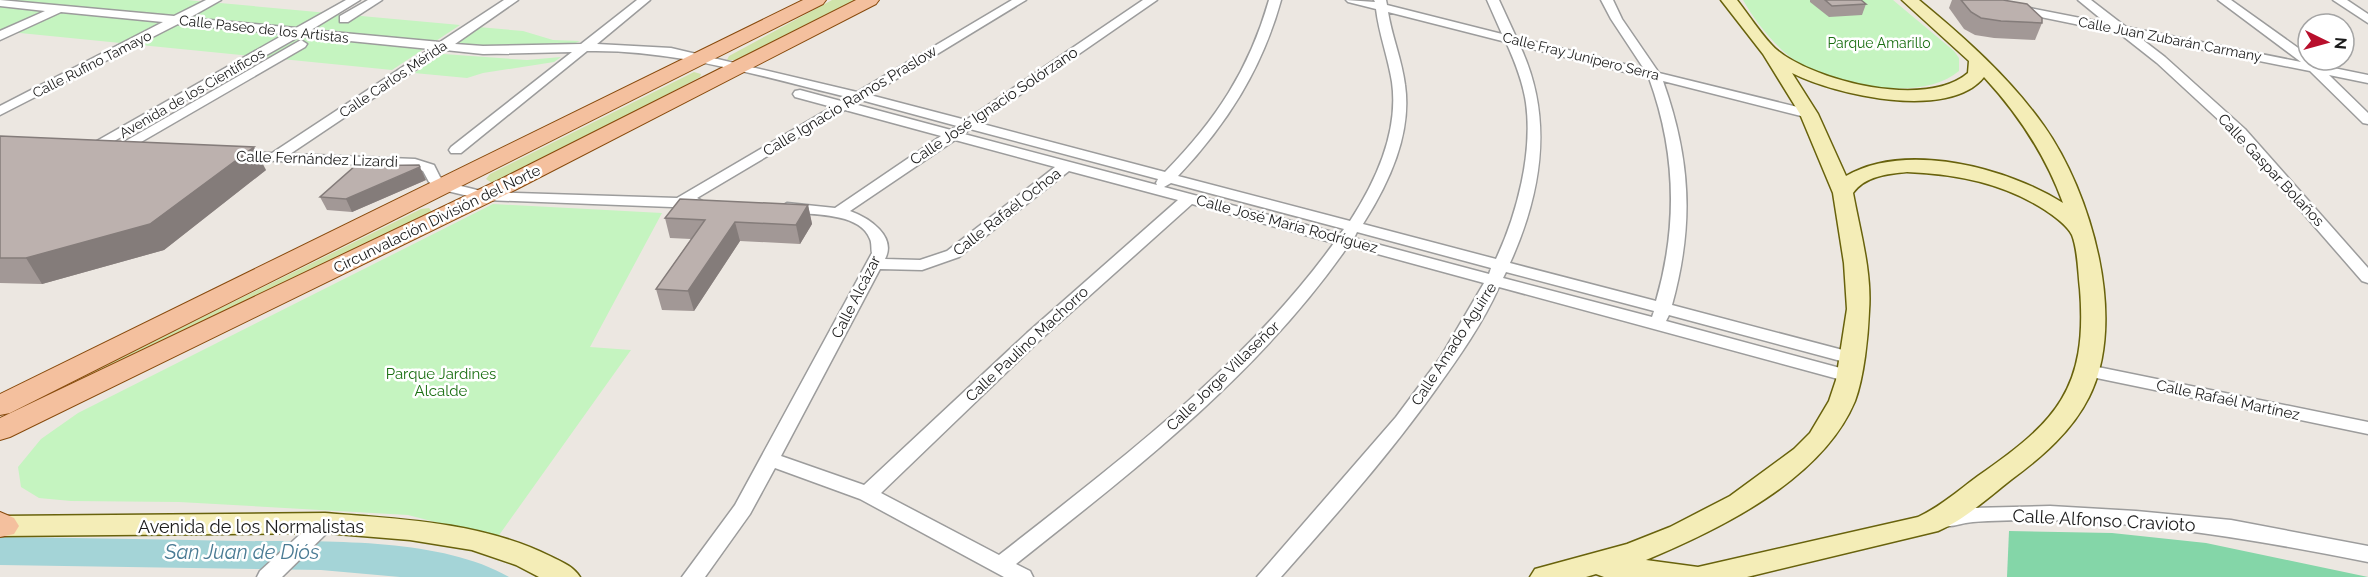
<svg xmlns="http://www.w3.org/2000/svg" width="2368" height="577" font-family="Raleway,sans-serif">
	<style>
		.grass { fill: #d0e3aa }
		.park { fill: #c5f4c0 }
		.pitch { fill: #84d6a8 }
		.water { fill: #a4d4d7 }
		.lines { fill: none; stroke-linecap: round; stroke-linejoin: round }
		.street-casing { stroke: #9c9c9c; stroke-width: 3 }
		.secondary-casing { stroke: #68620c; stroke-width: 3 }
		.primary-casing { stroke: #87490b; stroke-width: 2 }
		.street { fill: #fff; fill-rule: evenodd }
		.secondary { fill: #f4edb7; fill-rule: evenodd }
		.primary { fill: #f4c09e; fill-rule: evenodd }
		.wall { fill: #a29896 }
		.shaded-wall { fill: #847c7a }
		.building { fill: #bcb1ae; stroke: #847c7a; stroke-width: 1.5 }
		.labels { text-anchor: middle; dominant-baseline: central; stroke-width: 5; stroke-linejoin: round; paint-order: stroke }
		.far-street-label { font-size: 14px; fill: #1b1b1b; stroke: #fff }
		.far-park-label { font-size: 14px; fill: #1b6f13; stroke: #fff }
		.street-label { font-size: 15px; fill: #1b1b1b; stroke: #fff }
		.park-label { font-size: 15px; fill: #1b6f13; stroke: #fff }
		.near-street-label { font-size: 18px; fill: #1b1b1b; stroke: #fff }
		.near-water-label { font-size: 20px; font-style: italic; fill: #4a7b94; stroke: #fff }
	</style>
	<rect width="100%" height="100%" fill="#ece7e1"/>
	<g class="grass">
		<path d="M832,0H856L739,60H727L729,56Z"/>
		<path d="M694,72L701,74L700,77L504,181L492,183L486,179L490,174Z"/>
		<path d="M429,208L433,213L30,407L26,405L421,209Z"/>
	</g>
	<g class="park">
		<path d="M0,0H187L460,25L392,70L0,31Z"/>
		<path d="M1743,0H1893L1954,51L1959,58V71C1923,102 1840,87 1801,64C1778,51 1756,23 1743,0Z"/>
		<path d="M478,27L523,31L553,40L580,41L573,44L509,49L452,44Z"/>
		<path d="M443,54L527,60L561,57L554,62L483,73L467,78L414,73Z"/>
		<path d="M493,204L662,213L590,347L631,350L497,538L408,515L179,502L71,501L39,498L21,487L18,467L41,439L78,413Z"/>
	</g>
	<path class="pitch" d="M2009,531L2112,533L2206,543L2368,577H2007Z"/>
	<path class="water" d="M0,537C79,538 158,539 237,541C318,542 437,536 509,577H400L321,570L0,565Z"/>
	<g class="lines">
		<defs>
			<g id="street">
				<path d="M0,0L174,16L206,0H221L189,18L296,28L346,0H360L311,30L440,42L504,0H518L455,44L483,46L581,44L637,0H650L597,44L671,48L857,92L1012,0H1026L870,95L966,120L1143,0H1157L979,123L1165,172C1216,120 1249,70 1269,0H1281C1262,69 1227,124 1178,176L1350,221C1376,181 1399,131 1392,82C1388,57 1379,34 1376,9L1348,2L1346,0L1375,2L1374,0H1386L1387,5L1502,34L1487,0H1499L1516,37L1644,69L1611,19L1601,0H1613L1622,19L1659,73L1814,111L1816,114L1809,118L1663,81C1691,160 1694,225 1672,305L1858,354L1861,358L1858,362L1852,364L1669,315L1666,321L1855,372L1858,376L1855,380L1849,382L1499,287C1483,323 1459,357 1436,389C1389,455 1335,516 1281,577H1257L1396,417L1440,358L1484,283L1348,246C1260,373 1136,469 1016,564L1030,571L1033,577H1004L860,499L775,468L750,514L705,577H682L735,505L872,253C871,249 872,243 870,239C861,215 822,215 801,213C793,213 785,214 779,208L787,203L835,208L941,136L845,110L697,198L706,203L698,208L485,200L439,189L429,182L423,171L413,167L233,159L231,156L238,152L272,153L430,49L300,36L93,153L86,149L88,146L285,34L178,24L0,115V106L163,22L61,12L0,40V31L45,11L0,6ZM1388,12L1506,42C1515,62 1523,82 1526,103C1533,153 1517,214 1496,259L1363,224C1389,183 1412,134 1405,85C1402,60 1392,37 1388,12ZM1520,46L1649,78C1676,152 1678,225 1656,301L1510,263C1542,192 1554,118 1520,46ZM445,50L483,54L572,52L451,147L449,150L451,153H461L587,51C676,49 762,77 847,97L841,101L800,90L795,91L793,94L795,97L832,107L677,198L485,192L449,183L440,177L434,165L415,159L290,154ZM861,100L957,126L951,130L854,104ZM970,129L1158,179L1156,183L1157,185L964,134ZM955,140L1055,167L947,251L920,260L885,259C897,236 869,218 850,211ZM1069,171L1178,200L1027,333L864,485L781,456L880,269L922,270L959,257ZM1171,183L1344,229L1340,234L1164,187ZM1192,204L1334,243C1244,367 1119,461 999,555L881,493L1039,341ZM1357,232L1491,268L1489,274L1354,238ZM1506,272L1654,311L1652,317L1503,278Z"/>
				<path d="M368,0H382L348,22H340V16Z"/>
				<path d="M1966,0H1989L2106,23L2078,0H2091L2126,27L2301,62L2218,0H2231L2308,55V60H2313L2319,65L2368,75V83L2329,75L2368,113V124L2363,123L2310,71L2139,37L2165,57L2245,129L2368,268V283L2362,281L2235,135L2157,63L2119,33L1972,3Z"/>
				<path d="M2333,0H2347L2368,14V23Z"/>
				<path d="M301,40L307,44L305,47L122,153L117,154L110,150Z"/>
				<path d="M2088,365L2368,422V434L2082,375L2079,371L2082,367Z"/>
				<path d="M2050,506L2136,511L2231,520L2368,546V562C2262,541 2159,523 2050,520C2025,520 1998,520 1973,522C1960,523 1949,529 1937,525L1934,520L1937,515L1971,508Z"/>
				<path d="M325,515L332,518L335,523L332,528L282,577H257L260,571L318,518Z"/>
			</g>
			<g id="secondary">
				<path d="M1721,0H1737C1748,14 1765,40 1777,50C1816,82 1927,109 1968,73L1969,61L1902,0H1919C1965,38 2009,77 2044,126C2091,192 2128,320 2089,397C2072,431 2042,457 2012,479C1989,497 1964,520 1938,531L1747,577H1604L1596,574L1586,577H1530L1535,569L1627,544L1670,527L1730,496L1794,449L1810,433L1829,401L1836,380L1847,309L1844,263L1833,193L1800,114L1763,54ZM1792,73C1835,95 1949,121 1984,77C2019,115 2045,154 2063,203C2008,168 1906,141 1846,176L1818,114ZM1907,172C1956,174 2003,183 2045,210C2054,216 2067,225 2072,235C2078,250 2078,273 2080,289C2088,389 2056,422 1978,476C1959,490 1940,507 1918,517L1698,567L1646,560C1720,529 1822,480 1855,401C1864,377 1868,337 1869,311C1872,272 1860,231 1853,193C1865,176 1887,174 1907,172Z"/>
				<path d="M325,513C401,519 481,522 550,556C562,562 573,566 580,577H539L516,565L472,550L410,540L325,533L0,536V516Z"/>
			</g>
			<g id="primary">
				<path d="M803,0H826L823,4L10,413L0,415V394Z"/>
				<path d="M856,0H879L876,4L517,189L10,437L0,440V418L501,179Z"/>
				<path d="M0,512L14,518L19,526L14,534L0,537Z"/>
			</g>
		</defs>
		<use href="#street" class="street-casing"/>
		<use href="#secondary" class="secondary-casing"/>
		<use href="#primary" class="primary-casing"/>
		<use href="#street" class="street"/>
		<use href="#secondary" class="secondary"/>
		<use href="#primary" class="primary"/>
	</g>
	<g class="wall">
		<path d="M1810,0H1861L1866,4L1862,15L1829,17L1810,2Z"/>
		<path d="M1952,0H2003L2042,23L2035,40L1994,38L1975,35L1964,29L1949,8Z"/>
		<path d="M0,136L266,170L164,250L42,284L0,283Z"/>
		<path d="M426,180L352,212L327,210L320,197Z"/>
		<path d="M808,205L812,224L800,244L740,241L694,311L662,310L656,289L691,239L670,238L665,218Z"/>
	</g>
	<g class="shaded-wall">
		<path d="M254,147L266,170L164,250L42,284L26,258Z"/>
		<path d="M420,167L426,180L352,212L346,199Z"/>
		<path d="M808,205L812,224L800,244L796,225Z"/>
		<path d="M735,222L740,241L694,311L688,291Z"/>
	</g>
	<g class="building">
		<path d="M1825,0H1861L1866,4L1832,6Z"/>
		<path d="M1961,0H2003L2027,4L2042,18V23L2001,21L1981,18L1971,12Z"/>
		<path d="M0,136L254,147L150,224L26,258H0Z"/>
		<path d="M419,165L420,167L346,199L320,197L355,166Z"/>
		<path d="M680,199L808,205L796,225L735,222L688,291L656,289L705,220L665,218Z"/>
	</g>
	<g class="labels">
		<g class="far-street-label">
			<text transform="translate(264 29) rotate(6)">Calle Paseo de los Artistas</text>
			<text transform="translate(2170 39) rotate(11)">Calle Juan Zubarán Carmany</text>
			<text transform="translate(1581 56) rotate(14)">Calle Fray Junípero Serra</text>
			<text transform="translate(92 64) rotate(-27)">Calle Rufino Tamayo</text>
			<text transform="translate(393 79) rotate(-34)">Calle Carlos Mérida</text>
			<text transform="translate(192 93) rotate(-30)">Avenida de los Científicos</text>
		</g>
		<g class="far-park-label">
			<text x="1879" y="43">Parque Amarillo</text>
		</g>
		<g class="street-label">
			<text transform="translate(850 101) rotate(-31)">Calle Ignacio Ramos Praslow</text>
			<text transform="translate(994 106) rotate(-34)">Calle José Ignacio Solórzano</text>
			<text transform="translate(317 159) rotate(2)">Calle Fernández Lizardi</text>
			<text transform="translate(2271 170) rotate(47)">Calle Gaspar Bolaños</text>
			<text transform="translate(1007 212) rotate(-38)">Calle Rafaél Ochoa</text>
			<text transform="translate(437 219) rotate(-26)">Circunvalación División del Norte</text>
			<text transform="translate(1287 224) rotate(15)">Calle José María Rodríguez</text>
			<text transform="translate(856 297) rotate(-63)">Calle Alcázar</text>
			<text transform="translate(1027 344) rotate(-43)">Calle Paulino Machorro</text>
			<text transform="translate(1454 344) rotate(-57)">Calle Amado Aguirre</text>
			<text transform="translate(1223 376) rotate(-44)">Calle Jorge Villaseñor</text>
			<text transform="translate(2228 400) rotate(12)">Calle Rafaél Martínez</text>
		</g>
		<g class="park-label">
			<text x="441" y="374">Parque Jardines<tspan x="441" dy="17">Alcalde</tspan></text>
		</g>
		<g class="near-street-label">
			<text transform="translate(2104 520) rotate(3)">Calle Alfonso Cravioto</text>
			<text x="251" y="526">Avenida de los Normalistas</text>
		</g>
		<g class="near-water-label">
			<text x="242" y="552">San Juan de Diós</text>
		</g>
	</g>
	<g transform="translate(2326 42) rotate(95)"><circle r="28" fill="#ffffff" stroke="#a4a4a4" stroke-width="1.5"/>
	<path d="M0-4.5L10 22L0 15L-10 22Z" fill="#b80f2c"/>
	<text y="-9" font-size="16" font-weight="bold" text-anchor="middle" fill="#1b1b1b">N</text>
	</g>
</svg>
